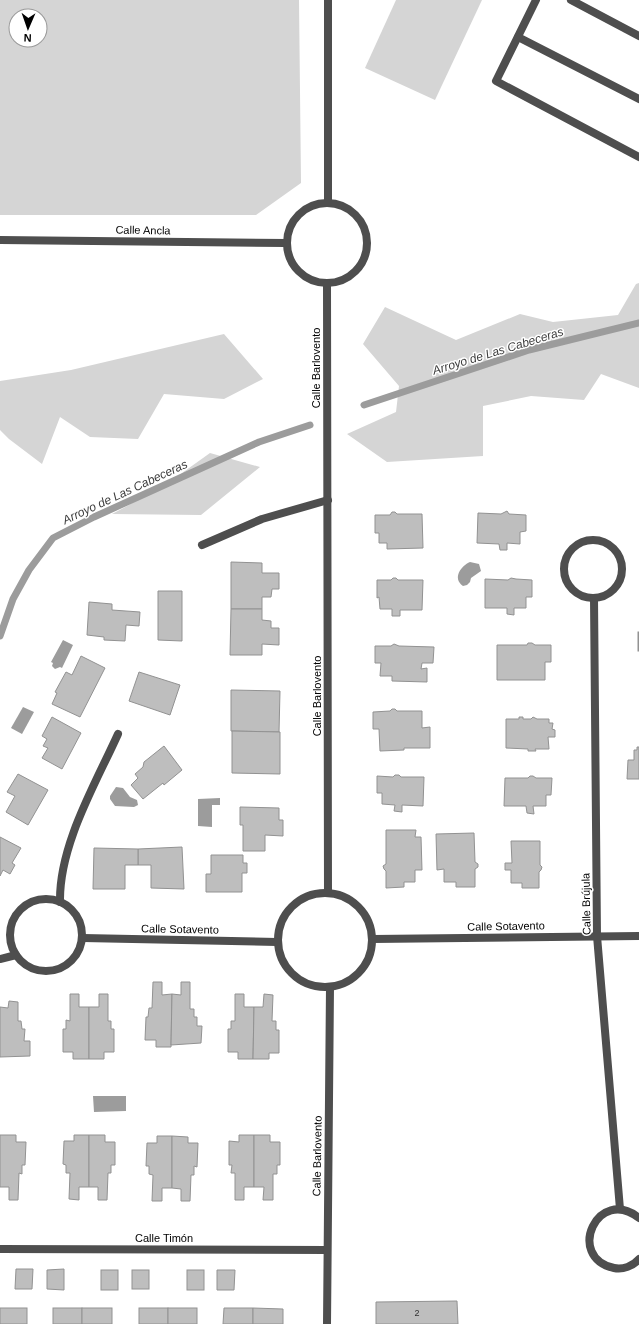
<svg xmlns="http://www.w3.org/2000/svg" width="639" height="1324" font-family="Arial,sans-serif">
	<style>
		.green { fill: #d5d5d5; fill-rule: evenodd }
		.water { fill: #9c9c9c }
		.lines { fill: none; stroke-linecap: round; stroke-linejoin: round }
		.stream { stroke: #9c9c9c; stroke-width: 7 }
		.building { fill: #bebebe; stroke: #929292 }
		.lane { stroke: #4e4e4e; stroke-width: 8 }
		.street { stroke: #4e4e4e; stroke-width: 8 }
		.labels { text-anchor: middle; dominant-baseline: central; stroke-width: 3; stroke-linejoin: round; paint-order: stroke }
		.number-label { font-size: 9px; fill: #303030 }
		.street-label { font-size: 11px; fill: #000; stroke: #fff }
		.water-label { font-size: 12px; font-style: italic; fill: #3d3d3d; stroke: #fff }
	</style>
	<rect width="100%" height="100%" fill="#fff"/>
	<g class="green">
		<path d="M0,0H299L301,183L256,215H0ZM16,16H40V40H16Z"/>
		<path d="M396,0H482L435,100L365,68Z"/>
		<path d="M639,283V388L601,374L584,400L531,396L483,406V456L387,462L347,434L396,412L399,386L363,344L385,307L456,340L520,314L553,322L618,315L636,284Z"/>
		<path d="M224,334L263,379L224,399L164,394L138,439L90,437L60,417L42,464L9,439L0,430V381L71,370Z"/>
		<path d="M210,453L260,467L201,515L112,514L161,488Z"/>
	</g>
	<g class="water">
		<path d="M470,562L479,564L481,571L471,578L470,582L467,585L463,586C452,578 461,566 470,562Z"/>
		<path d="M63,640L73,645L62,668L60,667L55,669L52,666L53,663L51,662Z"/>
		<path d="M23,707L34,712L22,734L11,728Z"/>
		<path d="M116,787L123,788L130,797L137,800L138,805L134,807L115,806L110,799V796Z"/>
		<path d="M220,798V805H212V827L198,826V799Z"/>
		<path d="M93,1096H126V1111L94,1112Z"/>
	</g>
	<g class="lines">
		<g class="stream">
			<path d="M364,405L529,350L639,323"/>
			<path d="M0,636L13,599L29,570L53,538L94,517L259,442L310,425"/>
		</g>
	</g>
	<g class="building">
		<path d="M507,511L509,514L526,515V531L520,532V544L507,543V550H500L499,544L477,543L478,513L501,514Z"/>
		<path d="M392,512H395L397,514H422L423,548L387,549V543H379V533H375V515H390Z"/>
		<path d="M231,562L262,563V573H279V589H272L271,597H262V609H231Z"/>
		<path d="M393,578H396L398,580H423L422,610H400V616H392V609H380L379,597L377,598V580H391Z"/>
		<path d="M511,578L516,579L532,580V597H526V608H514V615L507,614V608H485V579L508,580Z"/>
		<path d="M158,591H182V641L158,640Z"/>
		<path d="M89,602L112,604V610L140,612L139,626L126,625L125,641L104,640V637L87,635Z"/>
		<path d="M231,609H262V620L271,621V628H279V645L262,644V655H230Z"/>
		<rect x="638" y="632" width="1" height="19"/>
		<path d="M528,643H532L535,645H551V662H545V680H497V645H527Z"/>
		<path d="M394,644L399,646L434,647L433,663H422L421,669L427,668V682L392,681V676H380L381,663H375V646H391Z"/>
		<path d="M81,656L105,668L80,717L52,704L57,693L55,692L66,672L72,675Z"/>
		<path d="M139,672L180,685L170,715L129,701Z"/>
		<path d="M231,690L280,691L279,732L231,731Z"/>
		<path d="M392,709H395L397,711H422V728L430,727V748H404V750L380,751L379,729H373V712L390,711Z"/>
		<path d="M52,717L81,733L62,769L42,758L48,748L43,746L47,739L42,736Z"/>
		<path d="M519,717H523V719H531L533,717L537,719H549V723H553L552,729L555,730V737H548L549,749H535L536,751H528V749L506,748V719H519Z"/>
		<path d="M232,731L280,732V774L232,773Z"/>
		<path d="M164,746L182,770L164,785L163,783L143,799L131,785L138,778L135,774L143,767L144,762Z"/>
		<path d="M637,747H639V779H627L628,760H634V750H637Z"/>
		<path d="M18,774L48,790L28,825L6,812L15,796L7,792Z"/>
		<path d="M395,775H399L401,777H424L423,806L402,805V812L394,811L395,805L382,804V793H377V776L393,777Z"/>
		<path d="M530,776H533L536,778H552L551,795H546V806H533L534,814L527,813L526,806H504L505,778H528Z"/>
		<path d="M240,807L279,808V820H283V836L265,835V851H243V825H240Z"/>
		<path d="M386,830H416L415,837H421L422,870H415V882H404V887L386,888V871L384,869L383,866L386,864Z"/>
		<path d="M474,833L475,862L478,864V867L475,869V887H456V882H444V869L437,870L436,834Z"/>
		<path d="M0,837L21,848L12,863L15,865L10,874L3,870L0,876Z"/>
		<path d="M511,841H540V865L542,867L541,870L539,872V888H522V883H511V870H505V863H512Z"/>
		<path d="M182,847L184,889L151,888V865H138V849Z"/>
		<path d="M94,848L138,849V865H125V889H93Z"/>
		<path d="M211,855H243V863H247V873H242V892H206V874H211Z"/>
		<path d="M153,982H162V995L172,994L171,1047H156V1040H145L146,1017H148L149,1008H152Z"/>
		<path d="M181,982H190V1009H194V1017H197V1026H202L201,1043L171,1045L172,994L181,995Z"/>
		<path d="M70,994H79V1007H89V1059H73V1052H63V1029H66V1020L70,1021Z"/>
		<path d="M99,994H108V1021H111V1029H114V1052H104V1059H89V1007H99Z"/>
		<path d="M235,994H244V1007H254L253,1059H238V1052H228V1029H231V1021H235Z"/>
		<path d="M264,994L273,995L272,1021H276V1030H279V1053H269V1059H253L254,1007H263Z"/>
		<path d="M9,1001L18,1002V1021H21L22,1029H25L24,1041H30V1056L0,1057V1007L8,1008Z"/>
		<path d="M0,1135H16V1142H26L25,1165H22V1174L19,1173L18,1200H9V1187H0Z"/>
		<path d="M74,1135H89V1187H79V1200L69,1199L70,1173H66V1165L63,1164L64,1141H74Z"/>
		<path d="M89,1135H105V1142H115V1165H111V1173H108L107,1200H98V1187H89Z"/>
		<path d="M239,1135H254V1187H244V1200H235V1173H231L232,1165H229V1141L239,1142Z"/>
		<path d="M254,1135H270V1142H280V1165H277V1174H273V1200H263L264,1187H254Z"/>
		<path d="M157,1136H172V1188H162V1201H152L153,1175L149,1174V1166H146L147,1143H157Z"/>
		<path d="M172,1136L188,1137V1143H198L197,1167L194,1166V1175H191L190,1201H181V1189L172,1188Z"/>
		<path d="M16,1269H33L32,1289H15Z"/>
		<path d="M64,1269V1290L47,1289V1270Z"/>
		<rect x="101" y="1270" width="17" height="20"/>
		<rect x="132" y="1270" width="17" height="19"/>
		<rect x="187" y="1270" width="17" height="20"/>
		<path d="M217,1270H235L234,1290H217Z"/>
		<path d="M457,1301L458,1324H376V1302Z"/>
		<rect x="0" y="1308" width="27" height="16"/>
		<rect x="53" y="1308" width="29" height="16"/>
		<rect x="82" y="1308" width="30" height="16"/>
		<rect x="139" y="1308" width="29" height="16"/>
		<rect x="168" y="1308" width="29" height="16"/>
		<path d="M224,1308H253V1324H223Z"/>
		<path d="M253,1308L283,1309V1324H253Z"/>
	</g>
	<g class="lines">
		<g class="lane">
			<path d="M536,0L496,81L639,157"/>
			<path d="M571,0L639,36"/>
			<path d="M518,37L639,99"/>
		</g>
		<g class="street">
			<path d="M328,0V203"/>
			<circle cx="327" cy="243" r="40"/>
			<path d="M0,240L286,243"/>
			<path d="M327,284L328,892"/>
			<circle cx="593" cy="569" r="29"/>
			<path d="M202,545L262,519L328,500"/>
			<path d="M594,598L597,936L620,1209"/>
			<circle cx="325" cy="940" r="47"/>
			<circle cx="46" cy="935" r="36"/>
			<path d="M60,902C59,845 95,785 118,734"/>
			<path d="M83,938L277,942"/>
			<path d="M373,939L639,936"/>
			<path d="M0,959L16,955"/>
			<path d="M639,1218C598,1185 565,1257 614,1268C623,1270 633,1266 639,1259"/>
			<path d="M0,1249L327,1250"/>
			<path d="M327,1324L330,987"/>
		</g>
	</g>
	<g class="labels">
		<g class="number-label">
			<text x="417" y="1313">2</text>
		</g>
		<g class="street-label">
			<text transform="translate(143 230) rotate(1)">Calle Ancla</text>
			<text transform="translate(316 368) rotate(-90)">Calle Barlovento</text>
			<text transform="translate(317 696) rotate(-90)">Calle Barlovento</text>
			<text transform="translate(586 904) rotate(-91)">Calle Brújula</text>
			<text transform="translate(506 926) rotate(-1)">Calle Sotavento</text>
			<text transform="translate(180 929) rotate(1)">Calle Sotavento</text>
			<text transform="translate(317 1156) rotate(-89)">Calle Barlovento</text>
			<text x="164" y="1238">Calle Timón</text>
		</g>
		<g class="water-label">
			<text transform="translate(498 351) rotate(-17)">Arroyo de Las Cabeceras</text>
			<text transform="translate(125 492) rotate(-25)">Arroyo de Las Cabeceras</text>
		</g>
	</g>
	<g transform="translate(28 28) rotate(182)"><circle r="19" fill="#ffffff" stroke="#999999"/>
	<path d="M0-3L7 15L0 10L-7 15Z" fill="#000000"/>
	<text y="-6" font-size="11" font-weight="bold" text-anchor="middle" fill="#000000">N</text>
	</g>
</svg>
